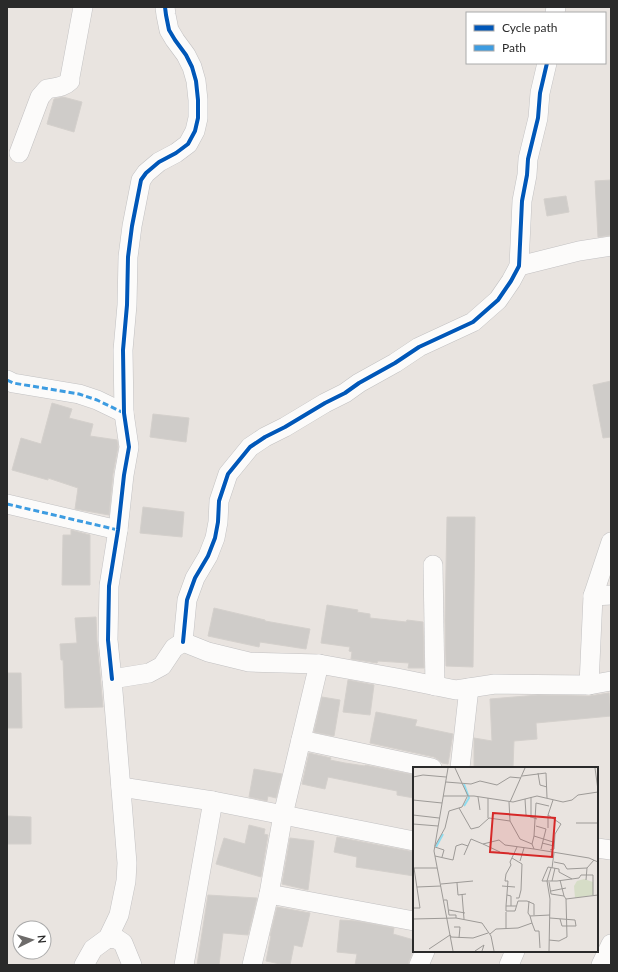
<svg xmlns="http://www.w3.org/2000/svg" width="618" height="972" font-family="Lato,sans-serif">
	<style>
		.building { fill: #cfccc9; stroke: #d4d0cc }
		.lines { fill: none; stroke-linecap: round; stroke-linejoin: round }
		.minor-casing { stroke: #c2c1c2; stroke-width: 20 }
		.minor { stroke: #fcfbfa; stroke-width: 19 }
		.quiet { stroke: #3d9ce1; stroke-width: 3; stroke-dasharray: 6 3; stroke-linecap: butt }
		.cycleway-casing { stroke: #fff; stroke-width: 6 }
		.cycleway { stroke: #0057b8; stroke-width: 4 }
		.inset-river { fill: none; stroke: #8fdcef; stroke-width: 2 }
		.inset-road { fill: none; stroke: #9d9a97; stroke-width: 1 }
		.view { fill: #d62828; fill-opacity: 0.15; stroke: #d62828; stroke-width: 2 }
		.inset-edge { fill: none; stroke: #2a2a2a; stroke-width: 2 }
	</style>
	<rect width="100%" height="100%" fill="#e9e4e0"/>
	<g class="building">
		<path d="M63,97L82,102L74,132L47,124L54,99Z"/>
		<path d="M611,180V235L598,237L595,181Z"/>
		<path d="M566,196L569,212L547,216L544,199Z"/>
		<path d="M611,381V437L603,438L593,385Z"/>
		<path d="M52,403L72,409L69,418L93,424L90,436L117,440L118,447L113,474L109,515L75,509L78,488L48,478V480L12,470L21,438L41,444Z"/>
		<path d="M153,414L189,418L186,442L150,437Z"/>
		<path d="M143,507L184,512L182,537L140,533Z"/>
		<path d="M447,517H475L473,667L446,666L445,620Z"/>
		<path d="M71,530L90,535V585H62L63,535H71Z"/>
		<path d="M327,605L358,610L357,612L370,614V618L406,622L407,620L423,622L424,668H408L409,663L378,661L377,663L351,659L352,652L349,651L350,647L321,643Z"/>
		<path d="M214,608L265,620V621L310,629L306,649L260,642L259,647L208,636Z"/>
		<path d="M96,617L97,641L103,707L65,708L63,660H61L60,644L77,643L75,618Z"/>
		<path d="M7,673H21L22,728H7Z"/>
		<path d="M348,680L374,685L370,715L343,712Z"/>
		<path d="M609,693L611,716L536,723L537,739L514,741L513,768H474V738L492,741L490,699L538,695L589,696Z"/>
		<path d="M322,697L340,700L334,736L314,732Z"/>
		<path d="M376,712L417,720L415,726L453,734L448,764L442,763L439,760L434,757L370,743Z"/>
		<path d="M309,753L331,758L330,760L345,763L365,766V765L414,775V798L397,795V791L328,777L325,789L302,784Z"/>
		<path d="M254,769L282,774L276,798L268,796L267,801L249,797Z"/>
		<path d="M7,816L31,817V844H7Z"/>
		<path d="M249,825L265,829L264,834L268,835L261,877L216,864L224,838L245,844Z"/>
		<path d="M337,837L414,852V876L356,867L357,857L334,852Z"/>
		<path d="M290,838L314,841L308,890L282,884Z"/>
		<path d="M208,895L257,898L248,935L223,933L219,965H197Z"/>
		<path d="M277,907L310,913L302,947L294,945L290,965H285L266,961L271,936H270Z"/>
		<path d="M340,920L356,921L394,928L393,934L414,940V949L409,961L408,965H355L357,954L337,952Z"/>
	</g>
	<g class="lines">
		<defs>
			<g id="minor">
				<path d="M555,13L556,7"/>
				<path d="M19,153L40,97L47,89C55,87 63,88 70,81V77L83,7"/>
				<path d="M519,266L579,251L611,246"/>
				<path d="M7,380L13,383L79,394L97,400L124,413"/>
				<path d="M7,504L118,530"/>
				<path d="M433,565L435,686"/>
				<path d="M593,596L611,595"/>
				<path d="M183,642L187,600L195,578L208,556L215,538L218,522L219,501L228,474L250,447L265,437L285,427L325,403L345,393L359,383L395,363L419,347L473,322L498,300L511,281L519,266L522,201L527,175L528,159L538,118L540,93L547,63"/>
				<path d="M183,642L208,652L249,662L319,664L283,815L269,894L252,965"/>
				<path d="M319,664L397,678L456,690L495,684L589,685L611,681"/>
				<path d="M112,679L108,640L109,586L118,530L124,475L129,447L124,413L123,350L127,305L128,257L132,226L141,180L146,173L159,162L176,153L188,144L195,131L198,118V100L196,81L192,67L186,55L175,40L169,30L166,15L165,7"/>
				<path d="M589,685L593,596L611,542"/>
				<path d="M301,740L432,768"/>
				<path d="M460,768L469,688"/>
				<path d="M121,787L213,801L414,841"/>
				<path d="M597,848L611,850"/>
				<path d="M269,894L414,921"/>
				<path d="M108,938L117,939L123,943L132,965"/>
				<path d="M84,965L93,949L108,938L119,915L126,881L127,863L112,679L149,673L162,666L174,648L183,642"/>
				<path d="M184,965L213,801"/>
				<path d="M419,965L425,951"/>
				<path d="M509,965L515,951"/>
				<path d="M601,965L611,944"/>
			</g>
		</defs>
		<use href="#minor" class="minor-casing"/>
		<use href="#minor" class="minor"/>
		<g class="quiet">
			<path d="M7,380L13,383L79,394L97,400L124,413"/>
			<path d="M7,504L118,530"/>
		</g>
		<defs>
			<g id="cycleway">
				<path d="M183,642L187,600L195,578L208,556L215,538L218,522L219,501L228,474L250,447L265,437L285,427L325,403L345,393L359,383L395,363L419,347L473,322L498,300L511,281L519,266L522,201L527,175L528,159L538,118L540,93L547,63"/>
				<path d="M112,679L108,640L109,586L118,530L124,475L129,447L124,413L123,350L127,305L128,257L132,226L141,180L146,173L159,162L176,153L188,144L195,131L198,118V100L196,81L192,67L186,55L175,40L169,30L166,15L165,7"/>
			</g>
		</defs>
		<use href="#cycleway" class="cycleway-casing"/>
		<use href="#cycleway" class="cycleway"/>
	</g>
	<g transform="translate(413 767)">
		<rect width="185" height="185" fill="#e9e4e0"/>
		<path d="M171,112L180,115V128L162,131L161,119L164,114Z" fill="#d6ddc7"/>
		<path class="inset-river" d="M51,39L56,31L51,17M23,80L30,67"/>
		<path class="inset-road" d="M35,1L21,84L40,184M42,1L55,29M182,1L185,23M125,6L127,18L134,20M109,9L133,6L134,31M0,10L10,8L33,10M33,15L58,17L67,14L84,18L97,10L108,11M30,29H61L100,35L124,29L150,35L159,33L165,28L185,25M65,30L67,43M112,32L113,48L124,52M0,33L29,36M96,35L97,54L107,72L119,77L121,82L176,91L185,95M97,35L112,1M46,41L58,62L66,60L76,51L97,54M0,48L26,51M75,51V31M118,51V30M163,56H185M0,57L25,59M123,59L133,62L128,82M135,61V48M121,69L123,36L136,39M129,76L141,79M70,77L87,85M119,77L121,69L140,75M22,79L32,61L36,44L49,40L54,30M22,80L31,83L29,90M137,83L141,82L142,67L148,57L135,48L140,33M51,88L58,72L70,77L86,73L92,78L121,82M22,89L40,93L43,79L49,77L55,79M99,91L109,97L108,123L106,131H103M107,94L111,81M141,95L151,97L154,102L174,101M139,101L141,86M159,112L146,105V102L135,100L129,114H144L166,111L168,108H180V128M147,113L151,129M173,113L174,101L181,93M139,114L142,101M136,115L138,127L151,129L153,132L185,128M44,116L45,128L53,127M28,117L60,114M89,119L102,120M4,120L28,119M138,124L153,121M49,127L51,152M94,128L98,129V139M31,133H34L36,148H43V151M116,134L115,146L117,149M93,139L95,114H92L93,107L98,98L97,95L104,80M0,141H7L1,101H24M36,143L52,146M93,144H102L105,134H114L121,137V148M93,144V139H103M93,145V162M137,151L162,153L163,159H149L147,152M0,152L43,151L69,156L78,169L81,184M119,156L122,164H126L127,181M41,160H47L46,171M77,167L83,162L105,161L119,156L117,149L137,148M136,173L146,174L154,170L153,132M16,182L37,168L38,170L60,171L75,166M62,184L71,178L69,184M136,184L137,132L134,114L138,101"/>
		<path class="view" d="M80,46L142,51L139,90L77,85Z"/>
		<rect width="185" height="185" class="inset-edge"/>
	</g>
	<rect width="618" height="972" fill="none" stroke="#2a2a2a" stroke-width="16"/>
	<rect x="466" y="12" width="140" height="52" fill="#ffffff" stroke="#aaaaaa"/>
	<rect x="474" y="25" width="20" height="6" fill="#0057b8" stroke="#aaaaaa"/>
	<text x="502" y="32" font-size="12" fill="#2a2a2a">Cycle path</text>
	<rect x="474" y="45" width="20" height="6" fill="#3d9ce1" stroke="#aaaaaa"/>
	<text x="502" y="52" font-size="12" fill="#2a2a2a">Path</text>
	<g transform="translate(32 940) rotate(85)"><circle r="19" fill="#ffffff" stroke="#aaaaaa"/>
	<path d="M0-3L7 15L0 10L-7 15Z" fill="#6d6b6a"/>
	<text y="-6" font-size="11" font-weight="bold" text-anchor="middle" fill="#2a2a2a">N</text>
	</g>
</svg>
